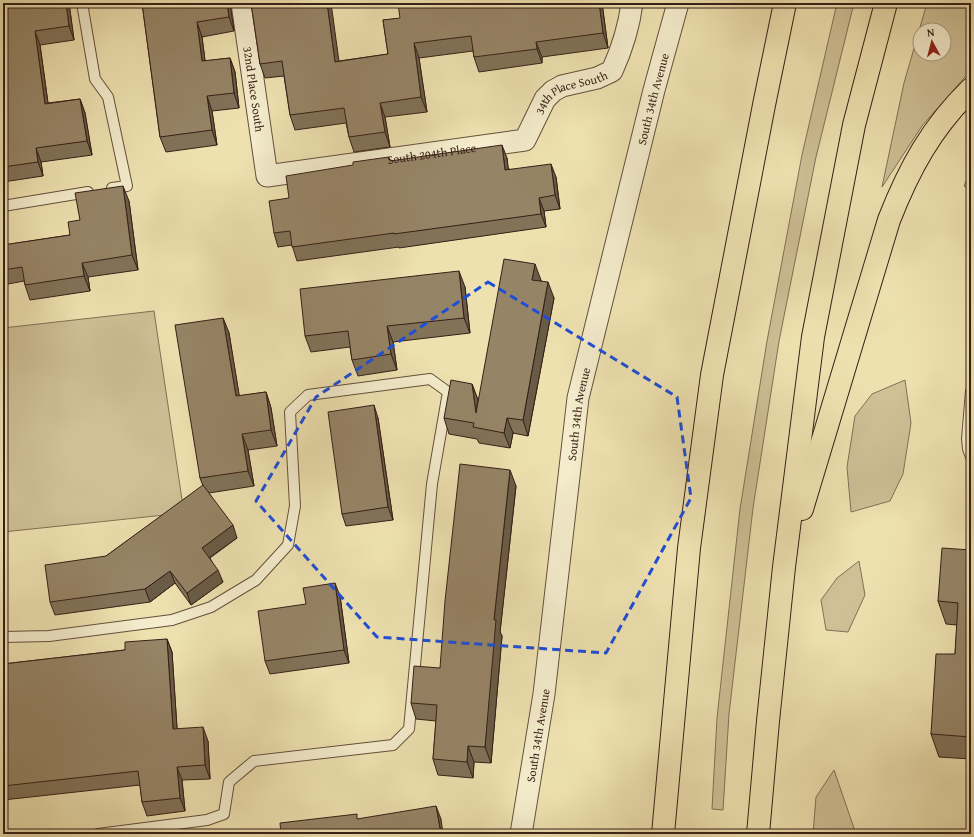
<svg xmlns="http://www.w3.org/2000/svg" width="974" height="837" font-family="'Gentium Book Plus',serif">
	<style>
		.green { fill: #cfc096; stroke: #837056; fill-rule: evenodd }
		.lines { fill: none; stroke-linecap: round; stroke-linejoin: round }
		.lane-casing { stroke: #65503c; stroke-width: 12 }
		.street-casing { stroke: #65503c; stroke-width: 23 }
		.highway-casing { stroke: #371f16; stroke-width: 24 }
		.lane { stroke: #f4eccc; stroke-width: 10 }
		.street { stroke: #f4eccc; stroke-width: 21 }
		.highway { stroke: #eee1b0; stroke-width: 22 }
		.wall { fill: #817258; stroke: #371f16 }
		.shaded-wall { fill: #695c47; stroke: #371f16 }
		.building { fill: #968466; stroke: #371f16 }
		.marked { fill: none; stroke: #1d4ed8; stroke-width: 3; stroke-dasharray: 8 5; stroke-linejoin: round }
		.labels { text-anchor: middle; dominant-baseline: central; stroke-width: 4; stroke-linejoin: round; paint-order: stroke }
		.street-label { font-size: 12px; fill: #371f16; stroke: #f4eccc }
	</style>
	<rect width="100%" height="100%" fill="#eee1b0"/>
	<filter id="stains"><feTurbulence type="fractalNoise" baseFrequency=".005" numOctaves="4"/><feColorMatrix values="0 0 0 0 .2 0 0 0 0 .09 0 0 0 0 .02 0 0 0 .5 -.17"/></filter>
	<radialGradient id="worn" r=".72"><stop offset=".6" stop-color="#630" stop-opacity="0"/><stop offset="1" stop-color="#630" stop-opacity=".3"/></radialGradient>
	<g class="green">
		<path d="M837,3H854L816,157L779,341L753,508L729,714L723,810L712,809L717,718L740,509L767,341L802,155Z"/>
		<path d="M927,3H971V70L922,126L882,187L904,83ZM920,30H944V54H920Z"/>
		<path d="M971,169V191L964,186Z"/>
		<path d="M154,311L184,513L3,532V328Z"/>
		<path d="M905,380L911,423L903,474L890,501L851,512L847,467L855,416L872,394Z"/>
		<path d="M859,561L865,595L848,632L826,630L821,600L837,578Z"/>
		<path d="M834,770L856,834H813L816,797Z"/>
	</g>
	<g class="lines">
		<defs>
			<g id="lane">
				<path d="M82,3L95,79L108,97L127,186L112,188"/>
				<path d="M3,206L88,192"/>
				<path d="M971,391L967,439L968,449L971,457"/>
				<path d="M3,637L49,636L172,620L211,607L256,580L288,545L295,506L290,412L308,395L430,379L448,392L432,484L409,729L393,745L254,761L229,782L224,814L207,820L98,834"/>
			</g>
			<g id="street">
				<path id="s1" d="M242,3L267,176L525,140L545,99L553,91L562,86L597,78L612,71C622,49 629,27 632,3"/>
				<path id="s2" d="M521,834L544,694L578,398L654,90L678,3"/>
			</g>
			<g id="highway">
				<path d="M802,509L889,220C909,169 931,128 971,89"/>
				<path d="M663,834L689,548L712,375L764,105L785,3"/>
				<path d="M758,834L768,721L784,567L813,337L854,125L886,3"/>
			</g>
		</defs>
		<use href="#lane" class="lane-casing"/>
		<use href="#street" class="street-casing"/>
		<use href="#highway" class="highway-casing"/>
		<use href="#lane" class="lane"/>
		<use href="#street" class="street"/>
		<use href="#highway" class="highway"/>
	</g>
	<g class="wall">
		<path d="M3,3H69L74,40L40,45L48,103L80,99L85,113L92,155L41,162L43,176L3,182Z"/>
		<path d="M142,3L230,5L234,31L202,37L205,61L230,58L235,72L239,108L212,111L217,145L166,152L160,137Z"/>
		<path d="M251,3L339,61L388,54L383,20L602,3L608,48L542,57V63L479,72L474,57L473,51L419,58L427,112L385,117L390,147L354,152L349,137L346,123L295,130L290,115L284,76L265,78L260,64Z"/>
		<path d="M507,158L508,169L556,177L560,209L544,211L546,227L399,248V247L297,261L292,245L278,247L274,233L289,198L391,161Z"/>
		<path d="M129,201L138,270L88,277L90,291L30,300L25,285L24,281L3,285V236L4,245L70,235L80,220Z"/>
		<path d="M541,280V281L554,298L528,436L513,433L510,448L479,443L477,439L449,434L444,418L472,384L478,400Z"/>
		<path d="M465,287L470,333L393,342L397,370L358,376L352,360L350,347L311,352L305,336Z"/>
		<path d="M223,318L229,333L239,396L266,392L271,408L277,446L248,450L254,486L209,493L237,538L210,558L223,582L191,605L175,583L150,602L55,615L50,602L106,556L203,486L200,478Z"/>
		<path d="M378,418L393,520L346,526L342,514Z"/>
		<path d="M516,486L500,632L502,636L491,763L474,762L473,778L438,775L433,759L436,721L416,719L411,703L440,668Z"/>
		<path d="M971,550V759L939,757L931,734L955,654L957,625L946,624L938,601Z"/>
		<path d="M340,596L349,663L270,674L265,661L306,604Z"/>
		<path d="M167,639L172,652L177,729L208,741L210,779L182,780L185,811L147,816L142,802L140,785L3,800V664L125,650Z"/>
	</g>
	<g class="shaded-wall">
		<path d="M66,3H69L74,40L69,26Z"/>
		<path d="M227,3H230L234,31L229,17Z"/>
		<path d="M327,3H331L341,76L335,62Z"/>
		<path d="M599,3H602L608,48L603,33Z"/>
		<path d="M197,22L202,37L207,76L202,61Z"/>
		<path d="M35,31L40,45L50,118L45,104Z"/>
		<path d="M536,42L542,57V63L537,49Z"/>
		<path d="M414,43L419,58L427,112L421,97Z"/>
		<path d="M230,58L235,72L239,108L234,93Z"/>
		<path d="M207,96L212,111L217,145L212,130Z"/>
		<path d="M80,99L85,113L92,155L87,141Z"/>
		<path d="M380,103L385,117L390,147L385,132Z"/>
		<path d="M502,145L507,158L510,183L505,170Z"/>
		<path d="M36,148L41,162L43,176L38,162Z"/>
		<path d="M551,164L556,177L560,209L555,195Z"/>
		<path d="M123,186L129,201L138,270L132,255Z"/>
		<path d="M539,198L544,211L546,227L541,214Z"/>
		<path d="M3,236L7,259L3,249Z"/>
		<path d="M82,263L88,277L90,291L84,276Z"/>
		<path d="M535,264L541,280L538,296L532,280Z"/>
		<path d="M459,271L465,287L470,333L464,318Z"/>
		<path d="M548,282L554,298L528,436L523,420Z"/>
		<path d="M223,318L229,333L242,412L236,396Z"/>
		<path d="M387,326L393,342L397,370L391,354Z"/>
		<path d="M472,384L478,400L476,413Z"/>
		<path d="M266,392L271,408L277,446L271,430Z"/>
		<path d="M374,405L378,418L393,520L388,507Z"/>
		<path d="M507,418L513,433L510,448L504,433Z"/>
		<path d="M242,434L248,450L254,486L248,471Z"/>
		<path d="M510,470L516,486L500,632L502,636L491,763L485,747L494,620Z"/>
		<path d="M233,525L237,538L206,560L202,548Z"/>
		<path d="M218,570L223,582L191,605L187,593Z"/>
		<path d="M170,571L175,583L150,602L145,589Z"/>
		<path d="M335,583L340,596L349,663L344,650Z"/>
		<path d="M167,639L172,652L178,743L173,729Z"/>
		<path d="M203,727L208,741L210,779L205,765Z"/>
		<path d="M468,746L474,762L473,778L467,762Z"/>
		<path d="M177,767L182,780L185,811L180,798Z"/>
		<path d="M436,806L441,819L443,834H441Z"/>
	</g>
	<g class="building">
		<path d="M3,3H66L69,26L35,31L45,104L80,99L87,141L36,148L38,162L3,167Z"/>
		<path d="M142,3H227L229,17L197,22L202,61L230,58L234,93L207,96L212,130L160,137Z"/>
		<path d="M251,3H327L335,62L388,54L383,20L400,18L398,4L405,3H599L603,33L536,42L537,49L474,57L471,36L414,43L421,97L380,103L385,132L349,137L344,108L290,115L282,61L260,64Z"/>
		<path d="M502,145L505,170L551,164L555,195L539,198L541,214L394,234V233L292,247L290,231L274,233L269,201L289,198L286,176L353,165V162L389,157L390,161Z"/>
		<path d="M123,186L132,255L82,263L84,276L25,285L22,267L3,270V245L70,235L68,222L80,220L75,193Z"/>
		<path d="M504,259L535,264L532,280L548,282L523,420L507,418L504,433L473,427L474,423L444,418L451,380L472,384L476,413Z"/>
		<path d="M459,271L464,318L387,326L391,354L352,360L348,331L305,336L300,289Z"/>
		<path d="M223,318L236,396L266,392L271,430L242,434L248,471L200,478L175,325Z"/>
		<path d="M374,405L388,507L342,514L328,412Z"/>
		<path d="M460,464L510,470L494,620H496L485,747L468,746L467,762L433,759L437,705L411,703L414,666L440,668L445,601Z"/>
		<path d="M203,485L233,525L202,548L218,570L187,593L170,571L145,589L50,602L45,565L106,556Z"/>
		<path d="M942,548L971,550V737L931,734L936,654H955L958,603L938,601Z"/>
		<path d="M335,583L344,650L265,661L258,611L306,604L303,588Z"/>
		<path d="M167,639L173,729L203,727L205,765L177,767L180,798L142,802L138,771L3,786V664L125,650V642Z"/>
		<path d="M436,806L441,834H281L280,823L357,814V819Z"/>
	</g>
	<path class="marked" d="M488,282L677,397L691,498L606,653L377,637L256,501L316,397Z"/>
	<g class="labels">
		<g class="street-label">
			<text stroke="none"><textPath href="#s1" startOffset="87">32nd Place South</textPath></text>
			<text stroke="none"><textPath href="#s1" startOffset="507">34th Place South</textPath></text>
			<text stroke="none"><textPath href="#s2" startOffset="748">South 34th Avenue</textPath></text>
			<text stroke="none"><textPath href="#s1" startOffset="341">South 204th Place</textPath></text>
			<text stroke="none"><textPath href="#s2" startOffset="424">South 34th Avenue</textPath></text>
			<text stroke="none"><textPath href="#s2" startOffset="100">South 34th Avenue</textPath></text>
		</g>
	</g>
	<rect width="974" height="837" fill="none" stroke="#eee1b0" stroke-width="16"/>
	<rect x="4" y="4" width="966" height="829" fill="none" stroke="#371f16" stroke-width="2"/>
	<rect x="8" y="8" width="958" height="821" fill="none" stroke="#371f16"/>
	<g transform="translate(932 42) rotate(353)"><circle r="19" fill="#f4eccc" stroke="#a89a83"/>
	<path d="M0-3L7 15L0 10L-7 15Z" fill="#8f2418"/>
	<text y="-6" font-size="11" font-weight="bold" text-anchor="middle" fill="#371f16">N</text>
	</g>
	<rect width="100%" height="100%" filter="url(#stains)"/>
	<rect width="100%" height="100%" fill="url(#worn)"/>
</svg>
